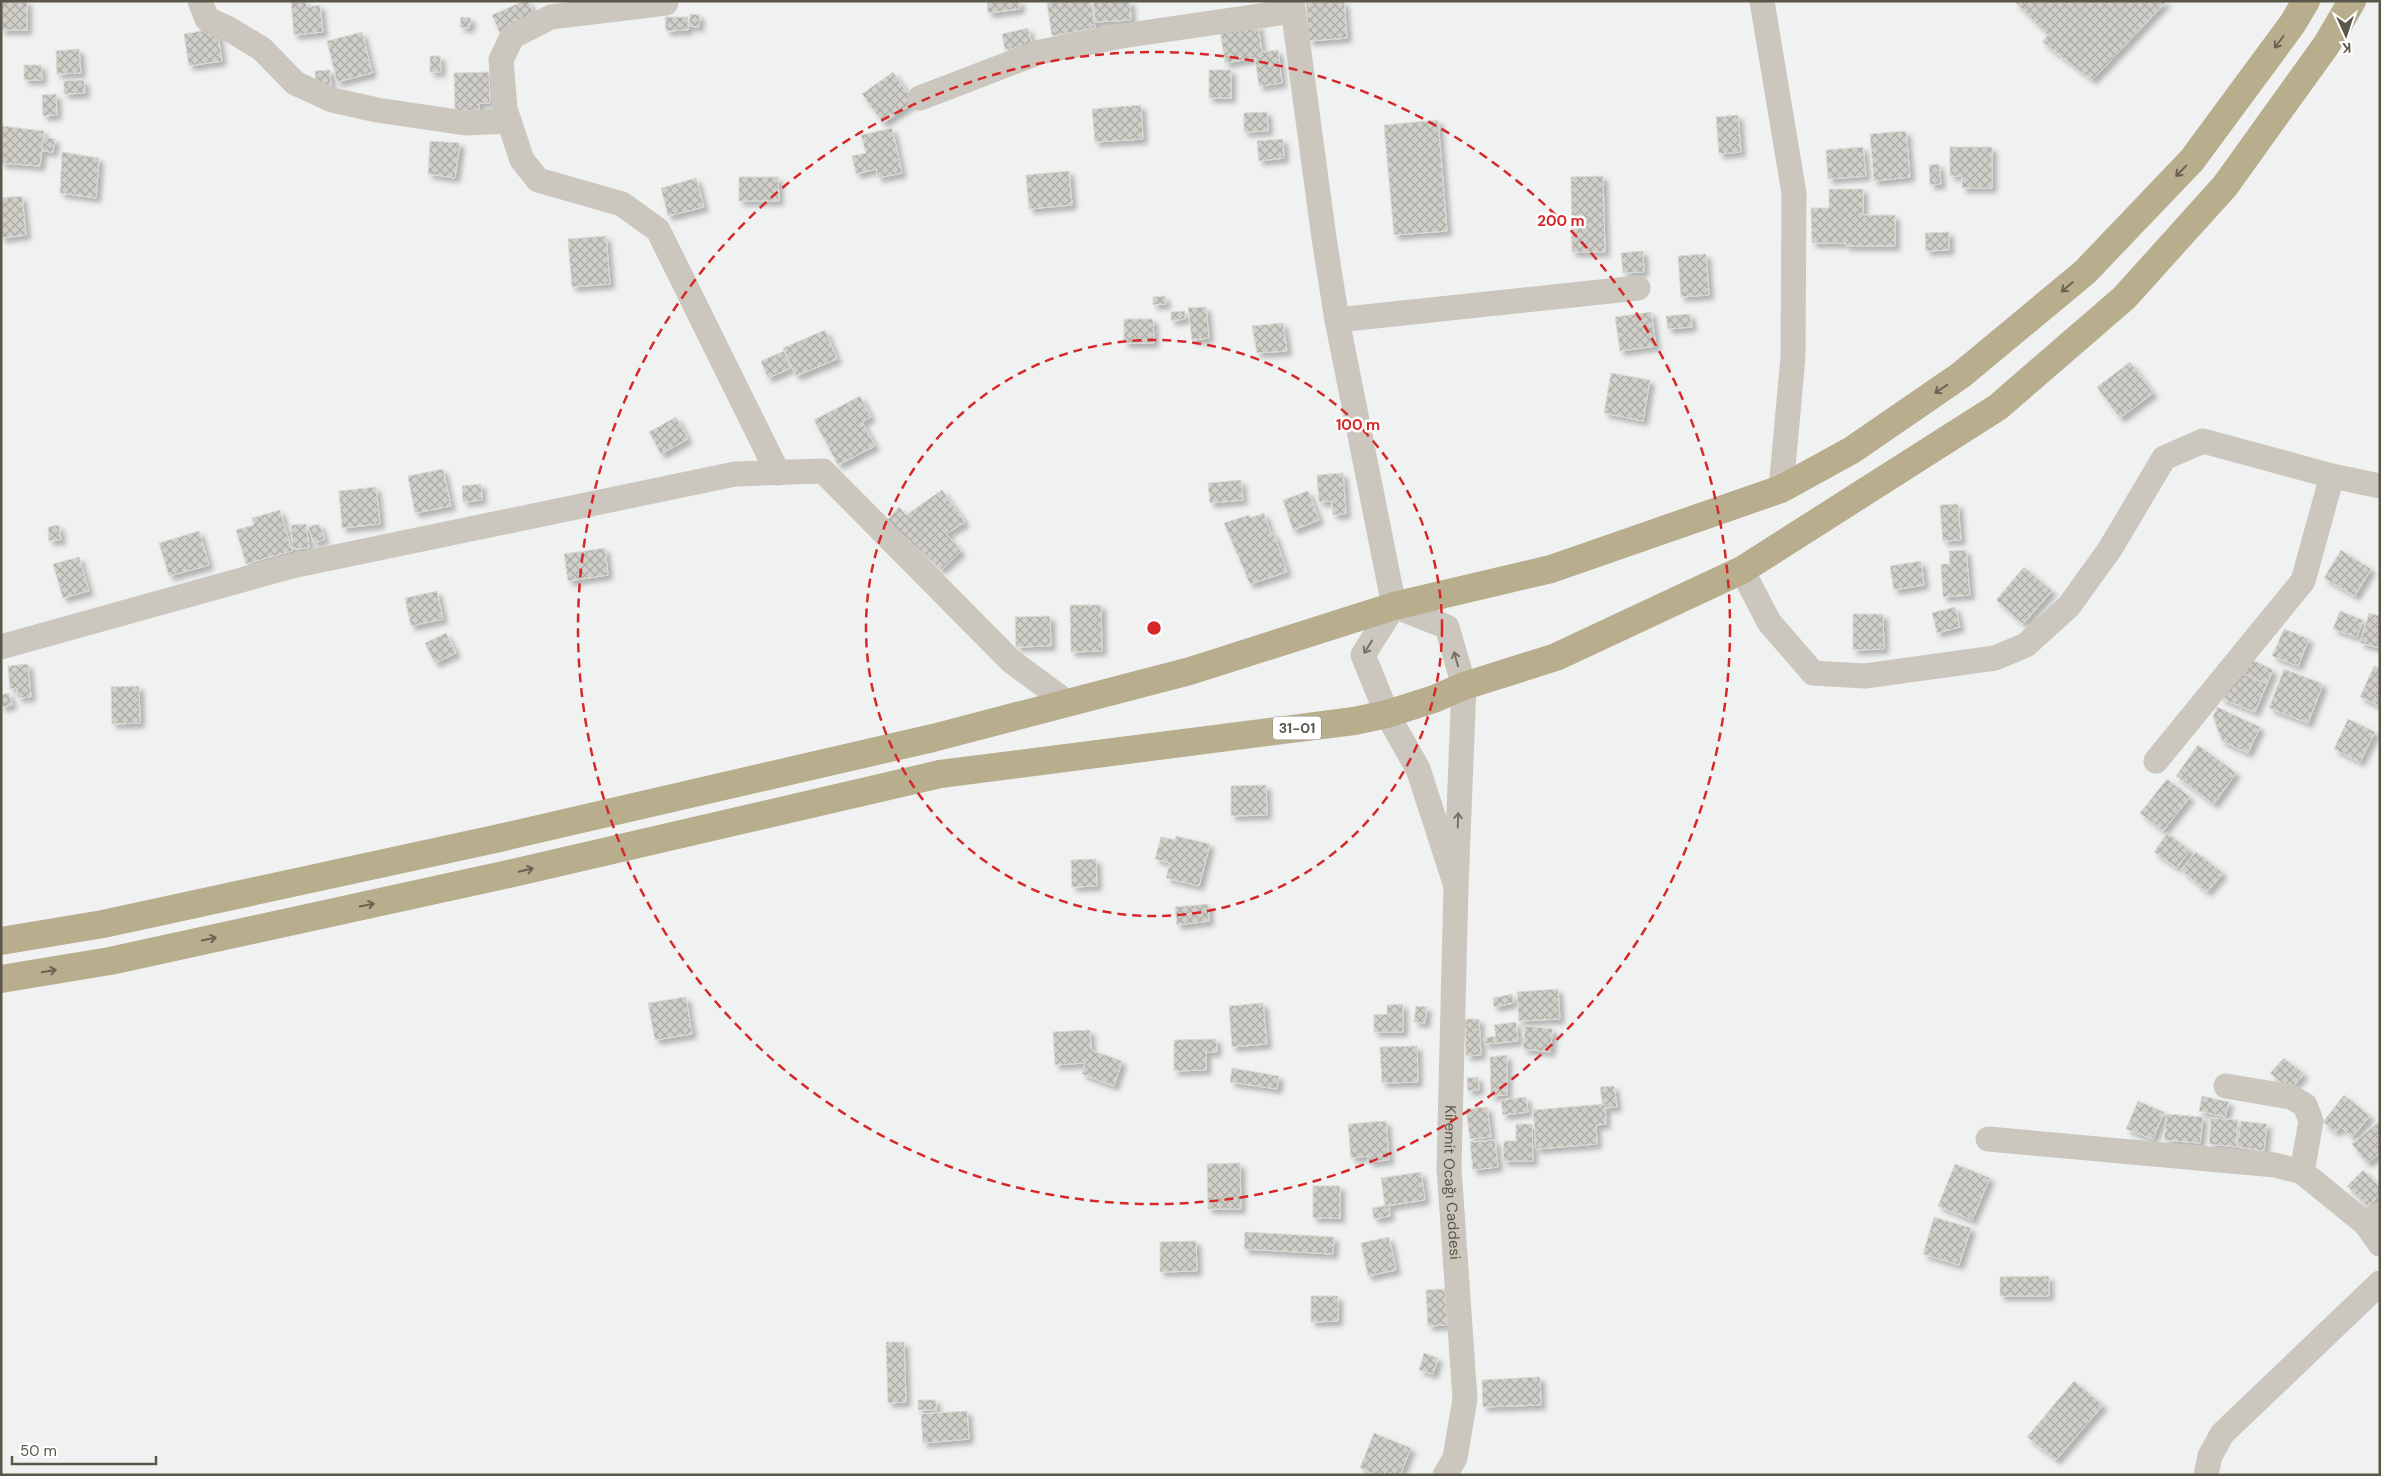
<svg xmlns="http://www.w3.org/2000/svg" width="2381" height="1476" font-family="'DM Sans',sans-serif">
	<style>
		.building { fill: url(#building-cross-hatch); stroke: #dbdad5; filter: url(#shadow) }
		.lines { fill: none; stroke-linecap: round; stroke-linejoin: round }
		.minor { stroke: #cbc6be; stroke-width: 25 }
		.highway { stroke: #b8ae8e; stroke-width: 28 }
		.oneway { stroke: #696354 }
		.oneway2 { stroke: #777267 }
		.ring { fill: none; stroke: #d62828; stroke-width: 2.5; stroke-dasharray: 9 6 }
		.labels { text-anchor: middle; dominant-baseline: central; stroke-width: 5; stroke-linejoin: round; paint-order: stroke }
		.shield { fill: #fff; stroke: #8c8980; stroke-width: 1 }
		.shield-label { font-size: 14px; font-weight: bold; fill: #5b564a }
		.street-label { font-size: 15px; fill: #5b564a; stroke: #fff }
		.centre { fill: #d62828; stroke: #fff; stroke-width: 2.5 }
		.ring-label { font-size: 15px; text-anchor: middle; font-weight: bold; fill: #d62828; stroke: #fff; stroke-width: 5; stroke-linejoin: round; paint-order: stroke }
	</style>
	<defs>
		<pattern id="building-cross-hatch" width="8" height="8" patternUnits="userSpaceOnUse" patternTransform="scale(1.25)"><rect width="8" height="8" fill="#cfcec8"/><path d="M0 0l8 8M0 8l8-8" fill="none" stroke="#abaaa4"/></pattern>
		<filter id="shadow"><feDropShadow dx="4.5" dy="4.5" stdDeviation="2.5" flood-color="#0004"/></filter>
	</defs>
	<rect width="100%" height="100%" fill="#f0f2f2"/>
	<g class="building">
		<rect x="1" y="1" width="26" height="29"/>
		<path d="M291,1H306L307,7L320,5L323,32L294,35Z"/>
		<path d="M524,1H528L535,18L500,33L492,15Z"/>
		<path d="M987,1H1020V9L988,13Z"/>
		<path d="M1058,1H1091L1095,28L1052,36L1047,3Z"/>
		<path d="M1093,1H1130L1131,20L1095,22Z"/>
		<path d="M1344,1L1347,38L1309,41L1306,2Z"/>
		<path d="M2014,1H2167L2092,80L2042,42L2048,35Z"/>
		<path d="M690,14L700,15L699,27L689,26Z"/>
		<path d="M461,17L471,18L469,28L460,27Z"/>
		<path d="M665,17H688V30L666,31Z"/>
		<path d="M1258,24L1262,52L1278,50L1282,83L1259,86L1255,58L1225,63L1220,29Z"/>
		<path d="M217,28L222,61L189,66L184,34Z"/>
		<path d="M1028,28L1032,45L1005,50L1002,34Z"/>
		<path d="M362,32L372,73L337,82L327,41Z"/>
		<path d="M79,49L81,73L57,74L56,51Z"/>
		<path d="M430,56H440L441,72H430Z"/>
		<path d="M24,65H41L42,80H24Z"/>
		<path d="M330,70L331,86L316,87L315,71Z"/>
		<rect x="1209" y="70" width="22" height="28"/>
		<path d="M489,72L490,103H479V110L455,111L454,73Z"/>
		<path d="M893,72L914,102L883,123L862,94Z"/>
		<path d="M84,80L85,93L64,94V81Z"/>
		<path d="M56,94L57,115L43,116L42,95Z"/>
		<path d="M1141,105L1143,139L1095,142L1092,109Z"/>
		<path d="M1267,112L1268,131L1244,132V113Z"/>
		<path d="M1738,115L1741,152L1719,154L1716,117Z"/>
		<path d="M1438,120L1447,231L1394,235L1384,125Z"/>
		<path d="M2,126L44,131L40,166L1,163Z"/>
		<path d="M892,128L902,173L878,178L876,169L856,174L852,156L866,153L861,135Z"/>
		<path d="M1906,131L1910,177L1874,181L1870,134Z"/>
		<path d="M43,137L55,139L53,152L42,151Z"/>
		<path d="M1283,139L1284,158L1259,161L1257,141Z"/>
		<path d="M430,141L460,143L455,178L428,174Z"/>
		<path d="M1863,147L1866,176L1828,179L1826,150Z"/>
		<path d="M1950,147H1992V188H1962V176H1950Z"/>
		<path d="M62,152L99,158L96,198L60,193Z"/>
		<path d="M1939,164L1941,184L1930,185L1929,165Z"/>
		<path d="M1069,171L1072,205L1029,209L1026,175Z"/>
		<path d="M1603,176L1605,252H1572L1571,177Z"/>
		<path d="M739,177H778L779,201H739Z"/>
		<path d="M696,178L704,207L668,216L661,188Z"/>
		<path d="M1829,189H1863V215H1895V246H1846V243H1812L1811,208H1829Z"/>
		<path d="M22,196L26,235L1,238V198Z"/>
		<path d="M1949,232V250L1926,251L1925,233Z"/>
		<path d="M606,236L610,284L572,287L568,239Z"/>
		<path d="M1643,251L1644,272L1623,273L1621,253Z"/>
		<path d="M1706,254L1709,295L1681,297L1678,256Z"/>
		<path d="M1165,296L1166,304L1153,305V297Z"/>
		<path d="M1206,307L1209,338L1192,340L1188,308Z"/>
		<path d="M1185,311V319L1171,321V312Z"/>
		<path d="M1651,312L1656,346L1620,351L1615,317Z"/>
		<path d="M1690,314L1692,327L1668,329L1666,316Z"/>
		<path d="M1124,319H1153L1154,343H1124Z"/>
		<path d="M1283,323L1287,351L1257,353L1252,326Z"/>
		<path d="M825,330L837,359L796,376L783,348Z"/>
		<path d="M784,351L791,368L768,378L761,361Z"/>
		<path d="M2130,362L2153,393L2120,418L2097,387Z"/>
		<path d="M1611,373L1650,380L1643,421L1604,413Z"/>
		<path d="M860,396L871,417L862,422L875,446L838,465L814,420Z"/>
		<path d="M676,417L688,439L661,454L649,432Z"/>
		<path d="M443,469L451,506L415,513L408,476Z"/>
		<path d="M1343,473L1346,514L1333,515L1332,501L1319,502L1317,475Z"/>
		<path d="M1241,480L1243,500L1210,503L1208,483Z"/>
		<path d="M481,484L482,500L463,502L462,486Z"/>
		<path d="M376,487L380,524L342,528L339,491Z"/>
		<path d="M942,490L965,522L946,534L961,551L941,570L887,520L899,507L906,515Z"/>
		<path d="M1308,491L1319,520L1293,530L1283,500Z"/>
		<path d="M1958,504L1961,540L1943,541L1940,505Z"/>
		<path d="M280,510L292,551L246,564L236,530L254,525L252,518Z"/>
		<path d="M1264,513L1271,534L1274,533L1287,572L1250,584L1224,523L1249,515L1250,518Z"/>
		<path d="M306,524L309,548L293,549L291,525Z"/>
		<path d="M319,524L325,539L314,543L308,527Z"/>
		<path d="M59,525L61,540L49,541L48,527Z"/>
		<path d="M199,531L209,565L169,576L159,543Z"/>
		<path d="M605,548L608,575L568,581L564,554Z"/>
		<path d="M1966,550L1970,595L1943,597L1941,564H1950L1949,551Z"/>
		<path d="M2341,550L2371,569L2355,596L2324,578Z"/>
		<path d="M79,557L89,591L63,598L53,564Z"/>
		<path d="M1921,561L1924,585L1894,590L1890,566Z"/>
		<path d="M2024,567L2052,591L2023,624L1996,600Z"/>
		<path d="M437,591L443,619L411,626L405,598Z"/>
		<path d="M1070,605H1101L1102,651L1071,652Z"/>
		<path d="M1955,607L1960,627L1937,633L1932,613Z"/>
		<path d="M2340,611L2363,620L2357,637L2333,629Z"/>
		<path d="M2369,613L2380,616V648L2360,643Z"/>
		<path d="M1853,614H1883L1884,649L1853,650Z"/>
		<path d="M1050,616L1051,646L1016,647L1015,617Z"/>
		<path d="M2284,629L2309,639L2298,666L2272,656Z"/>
		<path d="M446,633L456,653L435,663L425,643Z"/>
		<path d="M2251,659L2273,670L2267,684L2243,674Z"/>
		<path d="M28,664L31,697L18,698L17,688L10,689L8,666Z"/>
		<path d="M2374,666L2380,669V706L2360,697Z"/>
		<path d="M2232,669L2267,684L2255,712L2220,698Z"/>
		<path d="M2284,669L2323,684L2308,723L2269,708Z"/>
		<path d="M139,686L140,723L112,724L111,687Z"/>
		<path d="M9,693L12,705L1,707V695Z"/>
		<path d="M2217,707L2260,727L2248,753L2222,741L2213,717Z"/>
		<path d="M2348,719L2375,732L2360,762L2334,749Z"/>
		<path d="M2198,745L2236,773L2214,804L2176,776Z"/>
		<path d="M2167,779L2190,797L2163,831L2140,813Z"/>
		<path d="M1266,785L1267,815L1231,816V786Z"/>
		<path d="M2167,833L2190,850L2177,868L2154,852Z"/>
		<path d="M1176,836L1210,844L1199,886L1166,878L1170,863L1155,859L1161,837L1175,840Z"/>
		<path d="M2196,852L2223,873L2207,892L2181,870Z"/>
		<path d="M1096,859L1097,886L1072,887L1071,860Z"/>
		<path d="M1208,904L1209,921L1177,925L1175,907Z"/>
		<path d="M1558,989L1560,1019L1519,1021L1517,992Z"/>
		<path d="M1512,994L1514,1003L1494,1007L1493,998Z"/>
		<path d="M686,997L692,1034L655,1040L648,1003Z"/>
		<path d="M1263,1003L1267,1044L1232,1047L1229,1006Z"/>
		<path d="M1403,1004V1032H1374V1015L1387,1014V1005Z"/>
		<path d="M1416,1006L1427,1007L1425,1023L1414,1022Z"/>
		<path d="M1465,1019H1479L1481,1055L1466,1056Z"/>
		<path d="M1516,1022L1518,1041L1485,1044L1484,1038L1496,1036L1494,1025Z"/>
		<path d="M1525,1026L1553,1029L1550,1052L1523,1049Z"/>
		<path d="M1090,1030L1091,1050L1122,1061L1114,1086L1082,1074L1085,1063L1055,1065L1053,1032Z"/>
		<path d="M1216,1039L1217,1052H1206V1070L1174,1071V1040Z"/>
		<path d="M1417,1046L1418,1082L1382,1083L1380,1047Z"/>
		<path d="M1507,1055V1095L1491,1096L1490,1057Z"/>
		<path d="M2284,1058L2304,1074L2290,1090L2270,1073Z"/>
		<path d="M1232,1068L1279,1076L1277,1089L1230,1082Z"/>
		<path d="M1478,1077L1479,1090L1468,1091L1467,1078Z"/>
		<path d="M1614,1086L1617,1107L1603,1108L1600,1087Z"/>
		<path d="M2344,1095L2370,1116L2352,1137L2341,1127L2335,1132L2323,1122Z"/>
		<path d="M2202,1096L2229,1102L2225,1117L2199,1111Z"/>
		<path d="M1526,1097L1528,1112L1503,1115L1501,1100Z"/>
		<path d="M2138,1101L2164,1112L2153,1139L2126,1129Z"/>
		<path d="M1605,1104L1606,1124L1596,1125L1597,1144L1536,1149L1533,1110Z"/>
		<path d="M1487,1107L1491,1137L1470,1139L1466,1109Z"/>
		<path d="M2167,1114L2203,1117L2200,1143L2164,1140Z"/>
		<path d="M2211,1118L2238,1120L2236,1147L2209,1144Z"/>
		<path d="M1386,1121L1389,1160L1368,1162V1156L1351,1158L1348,1124Z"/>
		<path d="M2241,1121L2267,1124L2264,1151L2237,1147Z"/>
		<path d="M2380,1121V1153L2367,1163L2352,1144Z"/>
		<path d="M1516,1124H1532L1533,1161H1503L1504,1141H1516Z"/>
		<path d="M1495,1140L1498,1167L1473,1170L1470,1142Z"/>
		<path d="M1240,1163L1241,1209H1208L1207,1164Z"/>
		<path d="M1955,1164L1990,1178L1972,1220L1938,1206Z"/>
		<path d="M2363,1170L2380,1187V1195L2368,1207L2347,1186Z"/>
		<path d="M1421,1172L1425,1200L1385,1206L1381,1178Z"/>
		<rect x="1313" y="1186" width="27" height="32"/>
		<path d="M1388,1205L1390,1216L1374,1219L1372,1208Z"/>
		<path d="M1934,1217L1971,1228L1959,1265L1923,1254Z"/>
		<path d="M1245,1232L1334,1237L1333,1254L1244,1249Z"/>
		<path d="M1389,1237L1396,1270L1368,1276L1361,1243Z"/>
		<path d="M1196,1241L1197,1271L1160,1272V1242Z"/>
		<path d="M2049,1276V1296H2000V1277Z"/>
		<path d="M1445,1289L1447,1325L1428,1326L1426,1290Z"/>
		<path d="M1311,1296H1338V1321L1311,1322Z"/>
		<path d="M886,1342H904L906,1402L888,1403Z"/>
		<path d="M1424,1353L1438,1358L1433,1374L1419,1370Z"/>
		<path d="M1540,1377L1541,1405L1483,1407L1482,1380Z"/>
		<path d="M2074,1381L2103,1405L2056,1460L2027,1437Z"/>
		<rect x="918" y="1400" width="18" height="10"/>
		<path d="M967,1411L969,1439L923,1443L921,1414Z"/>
		<path d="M1374,1433L1411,1448L1400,1475H1376L1360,1468Z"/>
	</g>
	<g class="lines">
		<g class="minor">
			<path d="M200,1L207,19L229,29L262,49L295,83L332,100L377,110L465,123L509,121"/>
			<path d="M666,1V3L551,17L512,37L501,60L505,109L522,160L538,180L622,204L658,230L778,473"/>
			<path d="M1292,1L1324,238L1337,320L1394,606L1363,655L1387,714L1418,769L1456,886"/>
			<path d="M1762,1L1794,193L1793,357L1781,489"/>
			<path d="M920,98L1040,52L1122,36L1293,11"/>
			<path d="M1337,320L1638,288"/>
			<path d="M1742,570L1769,622L1813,673L1865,676L1995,658L2026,645L2069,606L2110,549L2164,458L2203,441L2332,476L2380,486"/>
			<path id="s1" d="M1394,606L1447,627L1464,686L1456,886L1449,1168L1465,1399L1455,1458L1445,1475"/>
			<path d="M1,647L292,566L735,474L823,471L1011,661L1068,703"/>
			<path d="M2156,761L2303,581L2332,476"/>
			<path d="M2226,1086L2291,1097L2305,1105L2311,1121L2302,1172"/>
			<path d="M1988,1139L2275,1165L2302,1172L2366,1224L2380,1214"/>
			<path d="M2366,1224L2380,1244"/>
			<path d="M2206,1475L2210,1456L2222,1434L2380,1283"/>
		</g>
		<g class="highway">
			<path d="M1,941L103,924L495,839L933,738L1190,671L1394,606L1551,569L1781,489L1852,450L1961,375L2085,272L2192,160L2293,23L2306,1"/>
			<path d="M1,979L110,961L513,873L940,774L1354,721L1387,714L1434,699L1464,686L1556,657L1742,570L1998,407L2124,298L2225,186L2327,44L2352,1"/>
		</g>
	</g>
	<defs><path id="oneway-shaft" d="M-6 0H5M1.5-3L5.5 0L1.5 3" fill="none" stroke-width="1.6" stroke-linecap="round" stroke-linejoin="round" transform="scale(1.25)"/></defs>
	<g class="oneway">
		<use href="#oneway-shaft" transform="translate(2279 42) rotate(127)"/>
		<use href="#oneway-shaft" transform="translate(2181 171) rotate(134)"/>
		<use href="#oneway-shaft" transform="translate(2067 287) rotate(140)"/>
		<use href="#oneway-shaft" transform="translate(1941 389) rotate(146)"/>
		<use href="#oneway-shaft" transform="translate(526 870) rotate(-13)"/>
		<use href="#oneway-shaft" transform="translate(367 905) rotate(-12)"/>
		<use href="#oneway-shaft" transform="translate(209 939) rotate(-12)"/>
		<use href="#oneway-shaft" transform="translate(49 971) rotate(-9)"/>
	</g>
	<g class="oneway2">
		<use href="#oneway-shaft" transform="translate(1368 647) rotate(122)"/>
		<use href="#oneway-shaft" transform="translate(1456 659) rotate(-106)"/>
		<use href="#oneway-shaft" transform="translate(1458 820) rotate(-88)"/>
	</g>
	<g class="ring">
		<circle cx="1154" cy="628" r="288"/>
		<circle cx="1154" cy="628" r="576"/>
	</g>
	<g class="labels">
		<rect class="shield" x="1273" y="716.5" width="48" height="23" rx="4"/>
		<g class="shield-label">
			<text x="1297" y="728">31-01</text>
		</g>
		<g class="street-label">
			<text stroke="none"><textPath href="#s1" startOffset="615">Kiremit Ocağı Caddesi</textPath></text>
		</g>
	</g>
	<circle cx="1154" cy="628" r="8" class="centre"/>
	<g class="ring-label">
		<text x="1561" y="226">200 m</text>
		<text x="1358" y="430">100 m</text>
	</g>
	<rect width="2381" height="1476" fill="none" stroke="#5b564a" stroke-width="5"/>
	<g transform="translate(2346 35) rotate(177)" stroke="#ffffff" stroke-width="4" paint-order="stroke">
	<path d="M0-4L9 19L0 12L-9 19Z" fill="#5b564a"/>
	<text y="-8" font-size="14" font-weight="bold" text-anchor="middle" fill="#5b564a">K</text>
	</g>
	<path d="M12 1456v8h144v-8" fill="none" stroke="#5b564a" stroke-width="2.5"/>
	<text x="20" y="1456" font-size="15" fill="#5b564a" stroke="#ffffff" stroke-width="4" paint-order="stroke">50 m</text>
</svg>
